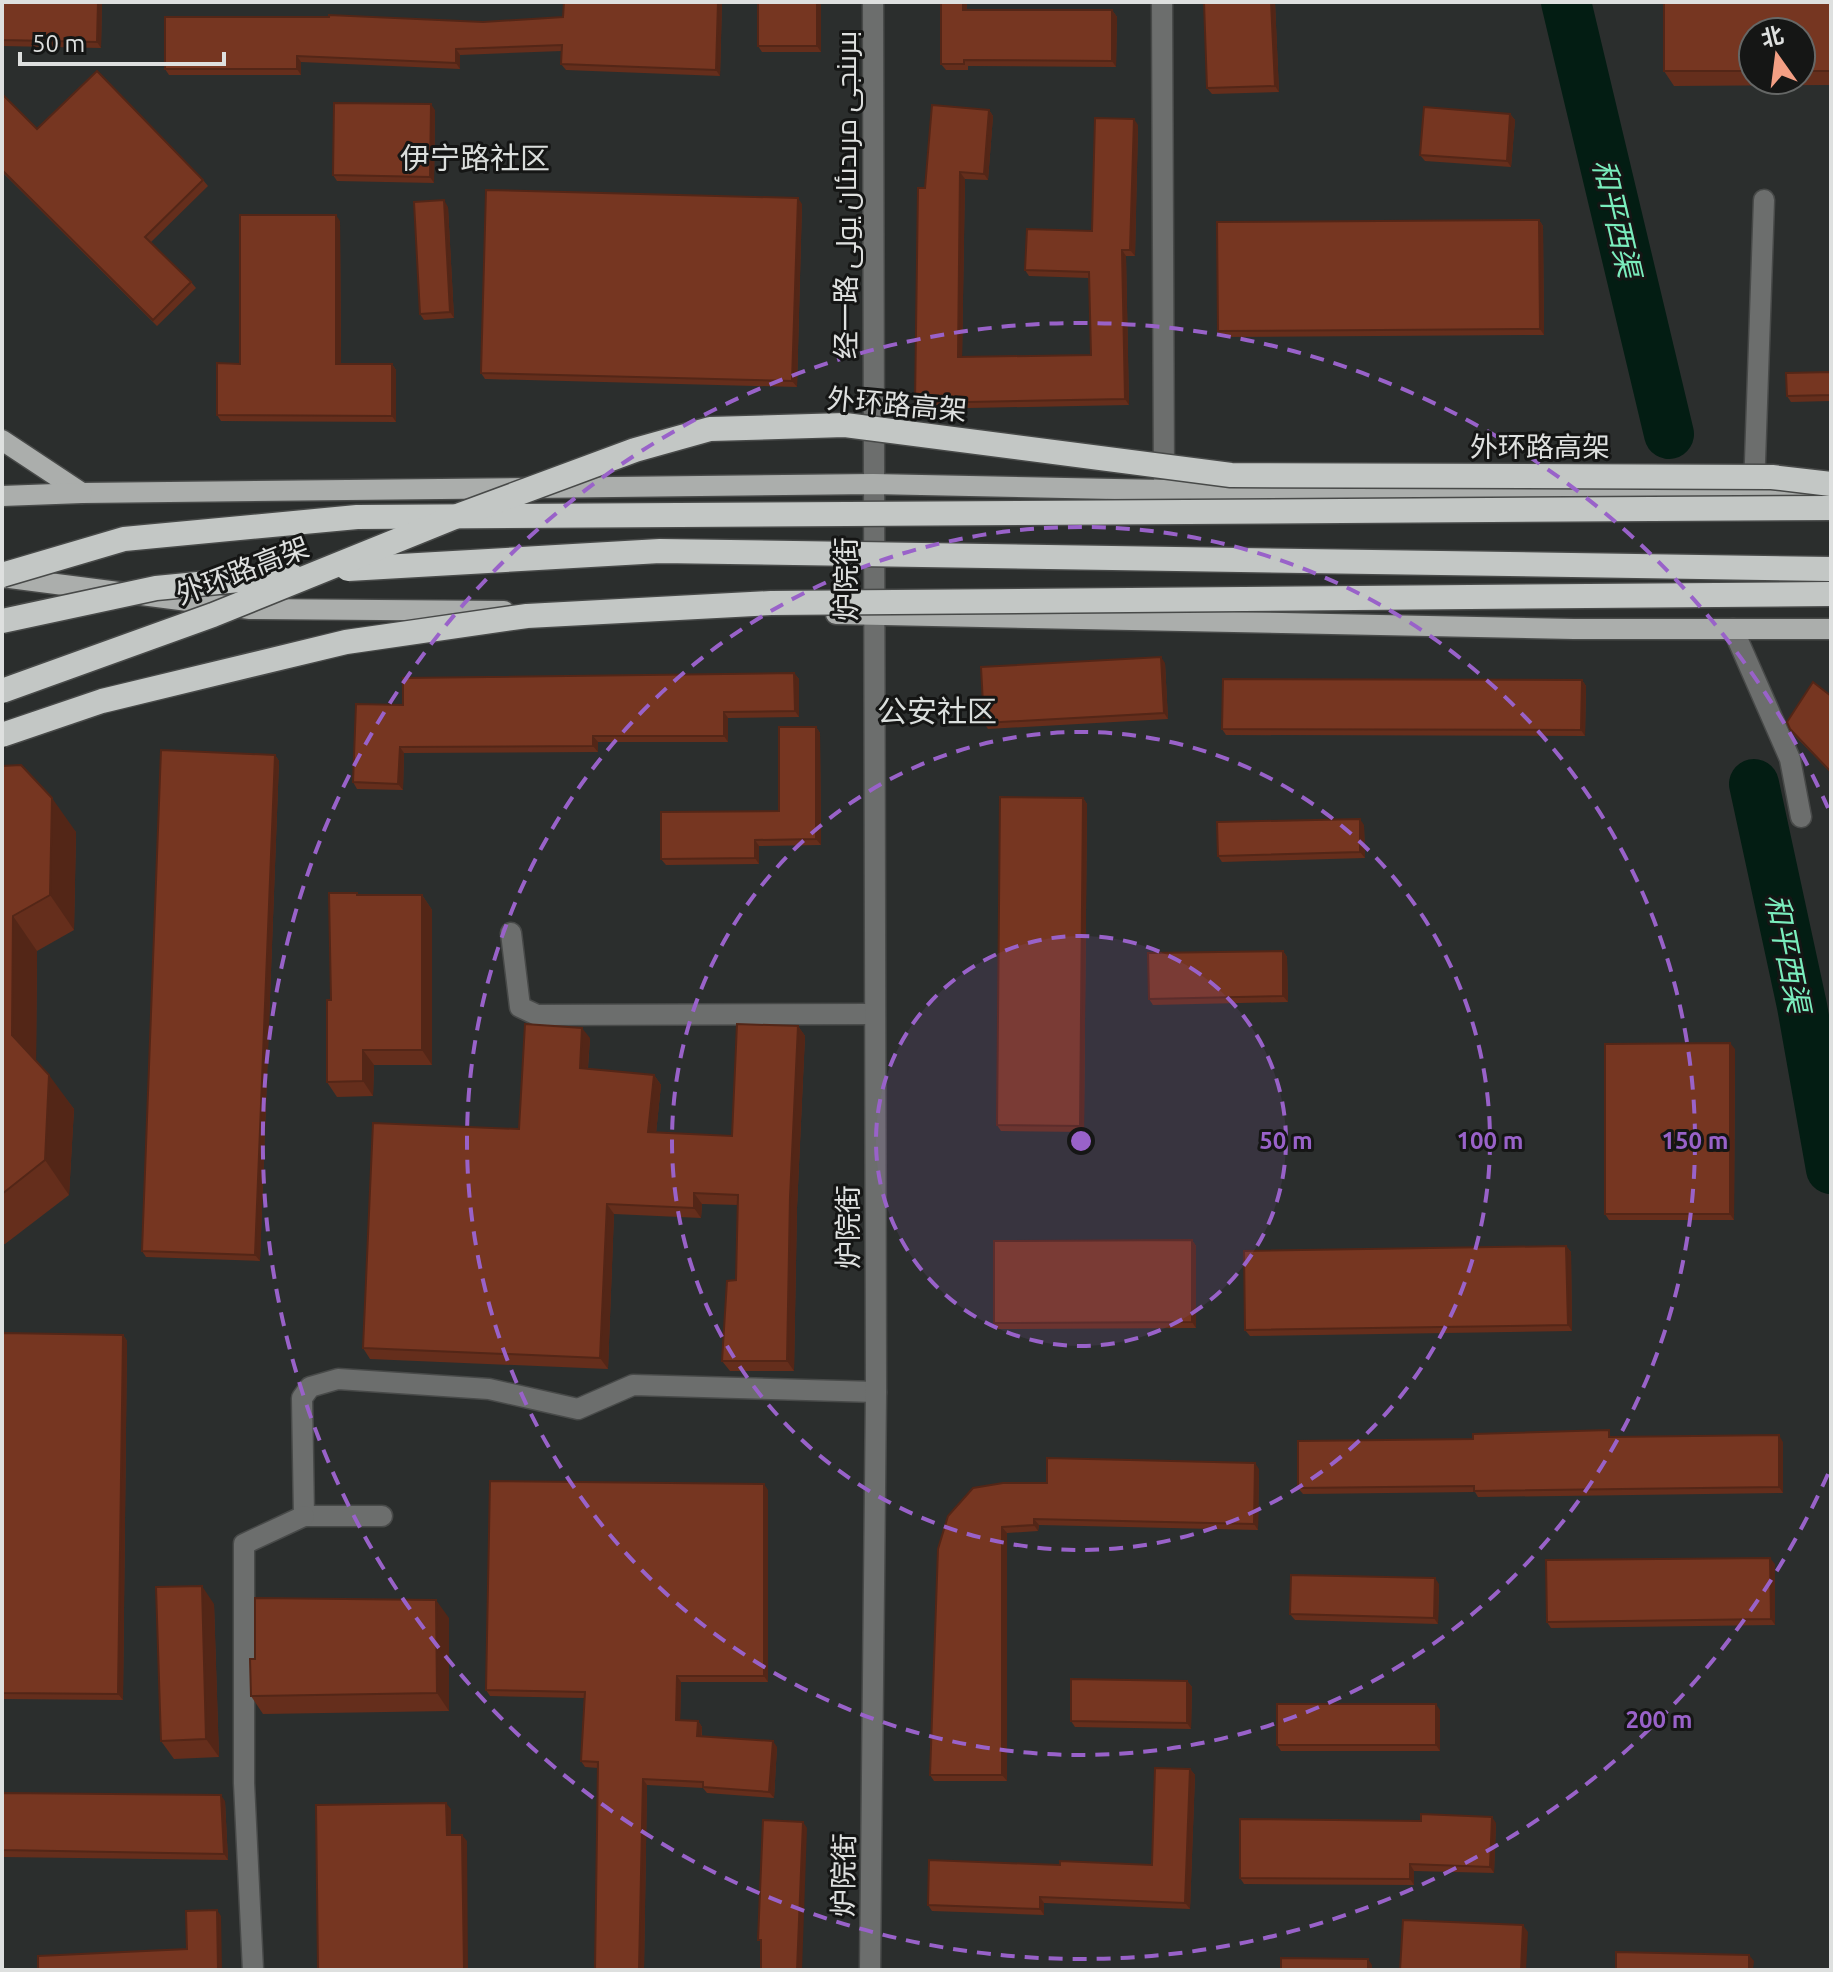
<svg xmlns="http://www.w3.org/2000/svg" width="1833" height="1972" font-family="Ubuntu,Cairo,'Noto Sans SC',sans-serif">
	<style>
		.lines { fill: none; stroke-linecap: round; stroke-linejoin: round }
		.river { stroke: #031d13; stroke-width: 50 }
		.minor-casing { stroke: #484a49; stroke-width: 23 }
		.major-casing { stroke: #484a49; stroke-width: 23 }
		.minor { stroke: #6c6e6d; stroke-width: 20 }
		.major { stroke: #abaeac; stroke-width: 20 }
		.highway-bridge-casing { stroke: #484a49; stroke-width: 27; stroke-linecap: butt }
		.highway-bridge { stroke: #c3c7c5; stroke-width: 24 }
		.wall { fill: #652e1c; fill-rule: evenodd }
		.shaded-wall { fill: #532617 }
		.building { fill: #763621; stroke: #532617; stroke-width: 2 }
		.ring { fill: none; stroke: #9962c9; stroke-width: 4; stroke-dasharray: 14 10 }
		.labels { text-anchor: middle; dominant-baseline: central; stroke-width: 6; stroke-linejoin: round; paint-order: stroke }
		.street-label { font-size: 28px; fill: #dee0df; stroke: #151615 }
		.neighbourhood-label { font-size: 30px; fill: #dadedc; stroke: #151615 }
		.water-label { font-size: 30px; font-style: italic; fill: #7aedbd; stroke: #151615 }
		.centre { fill: #9962c9; stroke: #151615; stroke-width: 4 }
		.ring-label { font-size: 24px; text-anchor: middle; font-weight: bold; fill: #9962c9; stroke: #151615; stroke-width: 6; stroke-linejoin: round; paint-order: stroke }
	</style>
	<rect width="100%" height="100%" fill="#2b2e2d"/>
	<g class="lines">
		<g class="river">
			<path d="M1566,2L1669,434"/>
			<path d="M1754,784L1802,1006L1831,1169"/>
		</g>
		<defs>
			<g id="minor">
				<path d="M1162,2L1164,482"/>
				<path d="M1754,490L1764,200"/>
				<path d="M1733,629L1790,759L1801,817"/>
				<path d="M511,933L520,1007L537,1015L873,1014"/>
				<path d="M382,1516H304L302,1398L310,1387L338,1379L489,1389L578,1409L633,1385L876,1392"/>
				<path d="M253,1970L244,1783V1544L304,1516"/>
				<path d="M870,1970L876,1392L873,2"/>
			</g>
			<g id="major">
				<path d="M2,440L82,493L873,484L1164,490H1807"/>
				<path d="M2,496L82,493"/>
				<path d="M2,577L250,609L504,611"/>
				<path d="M836,614L1574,629H1831"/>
			</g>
		</defs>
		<use href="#minor" class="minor-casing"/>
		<use href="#major" class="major-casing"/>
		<use href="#minor" class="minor"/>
		<use href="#major" class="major"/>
		<defs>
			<g id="highway-bridge">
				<path d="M348,569L660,551L1831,569"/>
				<path d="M2,575L124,539L357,517L1831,508"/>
				<path d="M2,621L156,588L291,575"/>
				<path d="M2,691L213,615L460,515L635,450L710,429L845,425L1231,475L1772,477L1831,484"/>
				<path d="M2,735L102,701L346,642L527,616L771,603L1831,594"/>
			</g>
		</defs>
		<use href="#highway-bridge" class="highway-bridge-casing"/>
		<use href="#highway-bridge" class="highway-bridge"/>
	</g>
	<g class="wall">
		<path d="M2,2H102L101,48L2,46Z"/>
		<path d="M722,2L720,76L566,70L561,64L562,51L460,55V69L301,62V75H169L165,69L483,22L563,17Z"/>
		<path d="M821,2V52H762L758,46Z"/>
		<path d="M967,2V10H1112L1117,17L1116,67L968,66V70H946L941,64Z"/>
		<path d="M1204,2H1275L1279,92L1212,94L1207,88Z"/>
		<path d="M1664,2H1831V85L1674,86L1664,71ZM1753,32H1801V80H1753Z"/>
		<path d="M2,94L37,129L203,180L208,186L151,242L191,282L196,288L157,326L2,172Z"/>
		<path d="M435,110L434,183L337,181L333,175Z"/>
		<path d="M989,110L993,116L988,180L965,179L962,357L1091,355L1089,278L1029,276L1025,270L1092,231L1138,125L1135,256H1126L1129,405L920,409L915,403L925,188Z"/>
		<path d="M1510,114L1515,120L1511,167L1425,161L1420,155Z"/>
		<path d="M802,204L797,387L485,379L481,373Z"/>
		<path d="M448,207L454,318L424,320L420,314Z"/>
		<path d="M1539,220L1543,226L1544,335L1222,337L1218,331Z"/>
		<path d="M340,221L341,364H392L396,370V422L221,421L217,415L240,364Z"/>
		<path d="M1831,372V401L1791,402L1787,396Z"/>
		<path d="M1165,663L1168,719L988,729L984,723Z"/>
		<path d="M794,673L799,679V717L728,718V742H598V752L404,753L403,790L357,789L353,782L403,705Z"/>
		<path d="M1582,680L1586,686L1585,736L1226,735L1222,729Z"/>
		<path d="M1831,696V773L1794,735L1790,729Z"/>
		<path d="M816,727L820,733L821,845L759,846V864L666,865L661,859L779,811Z"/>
		<path d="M275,755L279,761L260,1261L146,1257L142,1251Z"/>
		<path d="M2,766L76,832L74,930L37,951L36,1061L74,1109L69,1195L5,1244H2Z"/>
		<path d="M1083,798L1087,804L1084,1132L1001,1131L997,1125Z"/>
		<path d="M1364,825L1365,858L1222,862L1218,856Z"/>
		<path d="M358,895H422L432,910V1065H374L373,1096L337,1097L327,1082L331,1000Z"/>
		<path d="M1283,951L1287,957L1288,1002L1153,1005L1149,999Z"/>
		<path d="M798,1026L805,1036L797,1208L794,1371H730L722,1361L736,1280L738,1205L702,1204L701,1218L614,1214L608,1369L370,1359L363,1348L519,1129L590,1038L588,1069L654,1075L661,1085L656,1133L732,1136Z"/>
		<path d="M1735,1049L1734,1220H1609L1605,1214Z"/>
		<path d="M1192,1240L1196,1246V1328L998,1329L994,1323Z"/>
		<path d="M1566,1246L1571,1252L1572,1331L1250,1336L1245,1330Z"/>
		<path d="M2,1333L123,1335L127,1341L123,1700L2,1699Z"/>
		<path d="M1613,1437L1783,1442V1493L1478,1497L1475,1492L1303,1494L1298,1488Z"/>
		<path d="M1259,1469L1258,1530L1039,1525L1038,1531L1007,1533V1781H934L930,1775L1003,1483H1047Z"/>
		<path d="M768,1490V1682H681L680,1721H698L702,1727V1736L777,1747L774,1798L707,1793L703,1788L647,1785L644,1970H595L598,1768L585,1767L581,1761L584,1698L490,1696L486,1690Z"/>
		<path d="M1775,1564V1625L1551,1628L1547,1622Z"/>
		<path d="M1439,1584L1438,1624L1295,1620L1290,1614Z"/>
		<path d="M214,1604L219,1757L174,1759L161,1741Z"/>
		<path d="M449,1618V1711L263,1714L251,1696L255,1659Z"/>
		<path d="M1187,1681L1192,1687L1191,1729L1075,1727L1071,1721Z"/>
		<path d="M1440,1710V1751H1281L1277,1745Z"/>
		<path d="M1190,1769L1195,1775L1190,1909L1044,1903V1915L932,1911L928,1905L1060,1865H1152Z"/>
		<path d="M2,1793L225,1801L228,1860L2,1857Z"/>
		<path d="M1496,1823L1494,1873L1414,1871V1885L1244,1884L1240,1878Z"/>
	</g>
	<g class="shaded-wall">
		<path d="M98,2H102L101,48L97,42Z"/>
		<path d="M718,2H722L720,76L716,70Z"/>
		<path d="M817,2H821V52L817,46Z"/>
		<path d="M963,2H967V16L963,10Z"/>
		<path d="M1271,2H1275L1279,92L1275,86Z"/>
		<path d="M1112,10L1117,17L1116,67L1112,61Z"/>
		<path d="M456,49L460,55V69L456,63Z"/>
		<path d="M297,56L301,62V75L297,69Z"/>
		<path d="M431,104L435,110L434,183L430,177Z"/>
		<path d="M989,110L993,116L988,180L984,174Z"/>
		<path d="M1510,114L1515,120L1511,167L1507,161Z"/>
		<path d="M1134,119L1138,125L1135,256L1130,250Z"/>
		<path d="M960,172L965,179L962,363L958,357Z"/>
		<path d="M798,198L802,204L797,387L792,381Z"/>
		<path d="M444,200L448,207L454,318L450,312Z"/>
		<path d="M336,215L340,221L341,370L336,364Z"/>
		<path d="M1539,220L1543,226L1544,335L1540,329Z"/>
		<path d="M1122,250L1126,256L1129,405L1125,399Z"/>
		<path d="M392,364L396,370V422L392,416Z"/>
		<path d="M1161,657L1165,663L1168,719L1164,713Z"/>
		<path d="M794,673L799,679V717L795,711Z"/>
		<path d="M1582,680L1586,686L1585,736L1581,730Z"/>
		<path d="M724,712L728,718V742L724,736Z"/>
		<path d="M816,727L820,733L821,845L816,839Z"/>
		<path d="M593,736L598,742V752L593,746Z"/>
		<path d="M400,747L404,753L403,790L398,784Z"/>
		<path d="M275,755L279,761L260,1261L255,1255Z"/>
		<path d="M52,798L76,832L74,930L50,895Z"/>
		<path d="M1083,798L1087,804L1084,1132L1080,1126Z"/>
		<path d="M1360,819L1364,825L1365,858L1360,852Z"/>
		<path d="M755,840L759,846V864L755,858Z"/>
		<path d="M422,895L432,910V1065L422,1050Z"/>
		<path d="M13,916L37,951L36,1069L12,1035Z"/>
		<path d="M1283,951L1287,957L1288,1002L1283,996Z"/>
		<path d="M798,1026L805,1036L797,1208L794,1371L787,1361L790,1197Z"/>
		<path d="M582,1028L590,1038L587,1078L580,1068Z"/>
		<path d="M1730,1043L1735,1049L1734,1220L1730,1214Z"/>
		<path d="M363,1050L374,1065L373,1096L363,1081Z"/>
		<path d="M49,1075L74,1109L69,1195L45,1160Z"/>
		<path d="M654,1075L661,1085L655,1143L648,1132Z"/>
		<path d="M694,1193L702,1204L701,1218L694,1208Z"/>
		<path d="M607,1204L614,1214L608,1369L600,1358Z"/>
		<path d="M1192,1240L1196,1246V1328L1192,1322Z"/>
		<path d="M1566,1246L1571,1252L1572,1331L1568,1325Z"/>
		<path d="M123,1335L127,1341L123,1700L118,1694Z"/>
		<path d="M1779,1435L1783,1442V1493L1779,1487Z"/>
		<path d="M1255,1463L1259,1469L1258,1530L1254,1524Z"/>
		<path d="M764,1484L768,1490V1682L764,1676Z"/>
		<path d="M1034,1519L1039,1525L1038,1531L1034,1525Z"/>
		<path d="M1002,1527L1007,1533V1781L1002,1775Z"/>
		<path d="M1770,1558L1775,1564V1625L1771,1619Z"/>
		<path d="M1435,1578L1439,1584L1438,1624L1434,1618Z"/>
		<path d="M202,1586L214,1604L219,1757L206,1739Z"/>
		<path d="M436,1600L449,1618V1711L437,1693Z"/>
		<path d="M677,1676L681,1682L680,1727L676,1720Z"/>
		<path d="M1187,1681L1192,1687L1191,1729L1187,1723Z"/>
		<path d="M1436,1704L1440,1710V1751L1436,1745Z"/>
		<path d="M698,1721L702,1727L701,1742L697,1736Z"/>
		<path d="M773,1741L777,1747L774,1798L769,1792Z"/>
		<path d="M1190,1769L1195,1775L1190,1909L1185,1903Z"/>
		<path d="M643,1779L647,1785L644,1970H639Z"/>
		<path d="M221,1795L225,1801L228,1860L224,1854Z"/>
		<path d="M446,1803L451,1809V1841L447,1835Z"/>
		<path d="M1492,1817L1496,1823L1494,1873L1490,1867Z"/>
		<path d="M803,1822L807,1828L802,1970H797Z"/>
		<path d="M462,1835L467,1841L468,1970H464Z"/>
		<path d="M1410,1864L1414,1871V1885L1410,1879Z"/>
		<path d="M1040,1897L1044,1903V1915L1040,1909Z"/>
		<path d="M217,1910L221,1916L222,1970H218Z"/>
		<path d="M1523,1925L1528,1932L1526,1970H1521Z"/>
		<path d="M1749,1955L1754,1961L1753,1970H1749Z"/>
		<path d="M1368,1959L1372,1965V1970H1368Z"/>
	</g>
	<g class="building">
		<path d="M2,2H98L97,42L2,40Z"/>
		<path d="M564,2H718L716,70L561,64L562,45L456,49V63L297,56V69H165V17H329V15L483,22L563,17Z"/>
		<rect x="758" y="2" width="59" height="44"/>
		<path d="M941,2H963V10H1112V61L964,60V64H941Z"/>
		<path d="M1204,2H1271L1275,86L1207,88Z"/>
		<path d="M1664,2H1831V71H1801V32H1753V71H1664Z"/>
		<path d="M97,71L203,180L145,237L191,282L153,320L2,170V94L37,129Z"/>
		<path d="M334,103L431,104L430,177L333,175Z"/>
		<path d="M932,105L989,110L984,174L960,172L958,357L1091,355L1089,272L1025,270L1027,229L1092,231L1095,118L1134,119L1130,250H1122L1125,399L915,403L918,188H925Z"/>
		<path d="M1424,107L1510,114L1507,161L1420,155Z"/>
		<path d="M486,190L798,198L792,381L481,373Z"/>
		<path d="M444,200L450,312L420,314L414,202Z"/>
		<path d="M240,215H336V364H392V416L217,415V363L240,364Z"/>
		<path d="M1539,220L1540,329L1218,331L1217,222Z"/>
		<path d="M1831,372V395L1787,396L1786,373Z"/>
		<path d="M1161,657L1164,713L984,723L981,667Z"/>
		<path d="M794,673L795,711L724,712V736H593V746L400,747L398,784L353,782L356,704L403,705V678Z"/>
		<path d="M1223,679L1582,680L1581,730L1222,729Z"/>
		<path d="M1813,682L1831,696V772L1790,729L1787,722Z"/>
		<path d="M779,727H816V839L755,840V858L661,859V812L779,811Z"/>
		<path d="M161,750L275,755L255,1255L142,1251Z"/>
		<path d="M21,765L52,798L50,895L13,916L12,1035L49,1075L45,1160L2,1194V766Z"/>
		<path d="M1000,797L1083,798L1080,1126L997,1125Z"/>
		<path d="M1360,819V852L1218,856L1217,822Z"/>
		<path d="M329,893H357V895H422V1050H363V1081L327,1082V1000H331Z"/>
		<path d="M1283,951V996L1149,999L1148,953Z"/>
		<path d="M525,1024L582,1028L580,1068L654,1075L648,1132L732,1136L737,1024L798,1026L790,1197L787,1361H722L727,1281L736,1280L738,1195L694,1193V1208L607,1204L600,1358L363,1348L373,1123L519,1129Z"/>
		<path d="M1730,1043V1214H1605V1044Z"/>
		<path d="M1192,1240V1322L994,1323V1241Z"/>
		<path d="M1566,1246L1568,1325L1245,1330L1244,1251Z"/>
		<path d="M2,1333L123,1335L118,1694L2,1693Z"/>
		<path d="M1609,1430V1437L1779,1435V1487L1474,1491V1486L1298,1488V1441L1473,1439V1434Z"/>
		<path d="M1047,1458L1255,1463L1254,1524L1034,1519V1525L1002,1527V1775H930L938,1549L948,1516L973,1488L1003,1483H1047Z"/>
		<path d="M490,1481L764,1484V1676H677L676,1720L698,1721L697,1736L773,1741L769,1792L703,1787V1782L643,1779L639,1970H595L598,1762L581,1761L585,1692L486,1690Z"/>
		<path d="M1770,1558L1771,1619L1547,1622L1546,1560Z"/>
		<path d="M1291,1575L1435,1578L1434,1618L1290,1614Z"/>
		<path d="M202,1586L206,1739L161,1741L156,1587Z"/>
		<path d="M255,1598L436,1600L437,1693L251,1696L250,1659H255Z"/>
		<path d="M1071,1679L1187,1681V1723L1071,1721Z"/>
		<rect x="1277" y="1704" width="159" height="41"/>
		<path d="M1155,1768L1190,1769L1185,1903L1040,1897V1909L928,1905L929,1860L1060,1865V1861L1152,1865Z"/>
		<path d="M2,1793L221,1795L224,1854L2,1850Z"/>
		<path d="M446,1803L447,1835H462L464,1970H318L316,1805Z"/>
		<path d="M1421,1814L1492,1817L1490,1867L1410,1864V1879L1240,1878V1819L1421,1821Z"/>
		<path d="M763,1820L803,1822L797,1970H761V1940H758Z"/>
		<path d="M217,1910L218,1970H38V1956L187,1949L186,1911Z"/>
		<path d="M1403,1920L1523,1925L1521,1970H1400Z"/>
		<path d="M1616,1952L1749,1955V1970H1616Z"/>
		<path d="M1281,1958L1368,1959V1970H1281Z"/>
	</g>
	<circle cx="1081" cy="1141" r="205" fill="#9962c9" fill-opacity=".12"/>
	<g class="ring">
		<circle cx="1081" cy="1141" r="205"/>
		<circle cx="1081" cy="1141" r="409"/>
		<circle cx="1081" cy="1141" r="614"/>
		<path d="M1828 1474A818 818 0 1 1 1828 808"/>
	</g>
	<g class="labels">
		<g class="street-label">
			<text transform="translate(845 195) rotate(-90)">经一路 بىرىنجى مرىدىئان يولى</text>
			<text transform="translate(897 404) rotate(5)">外环路高架</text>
			<text x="1540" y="446">外环路高架</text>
			<text transform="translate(242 570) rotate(-21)">外环路高架</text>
			<text transform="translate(845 579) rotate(-90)">炉院街</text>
			<text transform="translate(847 1227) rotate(-90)">炉院街</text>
			<text transform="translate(843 1875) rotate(-89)">炉院街</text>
		</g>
		<g class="neighbourhood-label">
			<text x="475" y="158">伊宁路社区</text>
			<text x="937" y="711">公安社区</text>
		</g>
		<g class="water-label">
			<text transform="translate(1617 218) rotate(77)">和平西渠</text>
			<text transform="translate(1788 953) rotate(79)">和平西渠</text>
		</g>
	</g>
	<circle cx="1081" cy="1141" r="12" class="centre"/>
	<g class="ring-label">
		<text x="1286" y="1149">50 m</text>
		<text x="1490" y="1149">100 m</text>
		<text x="1695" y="1149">150 m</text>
		<text x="1659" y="1728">200 m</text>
	</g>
	<rect width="1833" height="1972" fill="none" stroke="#dee0df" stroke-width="8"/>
	<g transform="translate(1777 56) rotate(346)"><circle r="38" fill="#151615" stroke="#656766" stroke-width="2"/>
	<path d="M0-6L14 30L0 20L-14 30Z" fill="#f39f84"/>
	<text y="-12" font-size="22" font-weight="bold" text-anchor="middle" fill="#dee0df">北</text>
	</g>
	<path d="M20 52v12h204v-12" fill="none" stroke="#dee0df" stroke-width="4"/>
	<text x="32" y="52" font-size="24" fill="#dee0df" stroke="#151615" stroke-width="6" paint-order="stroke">50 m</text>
</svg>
